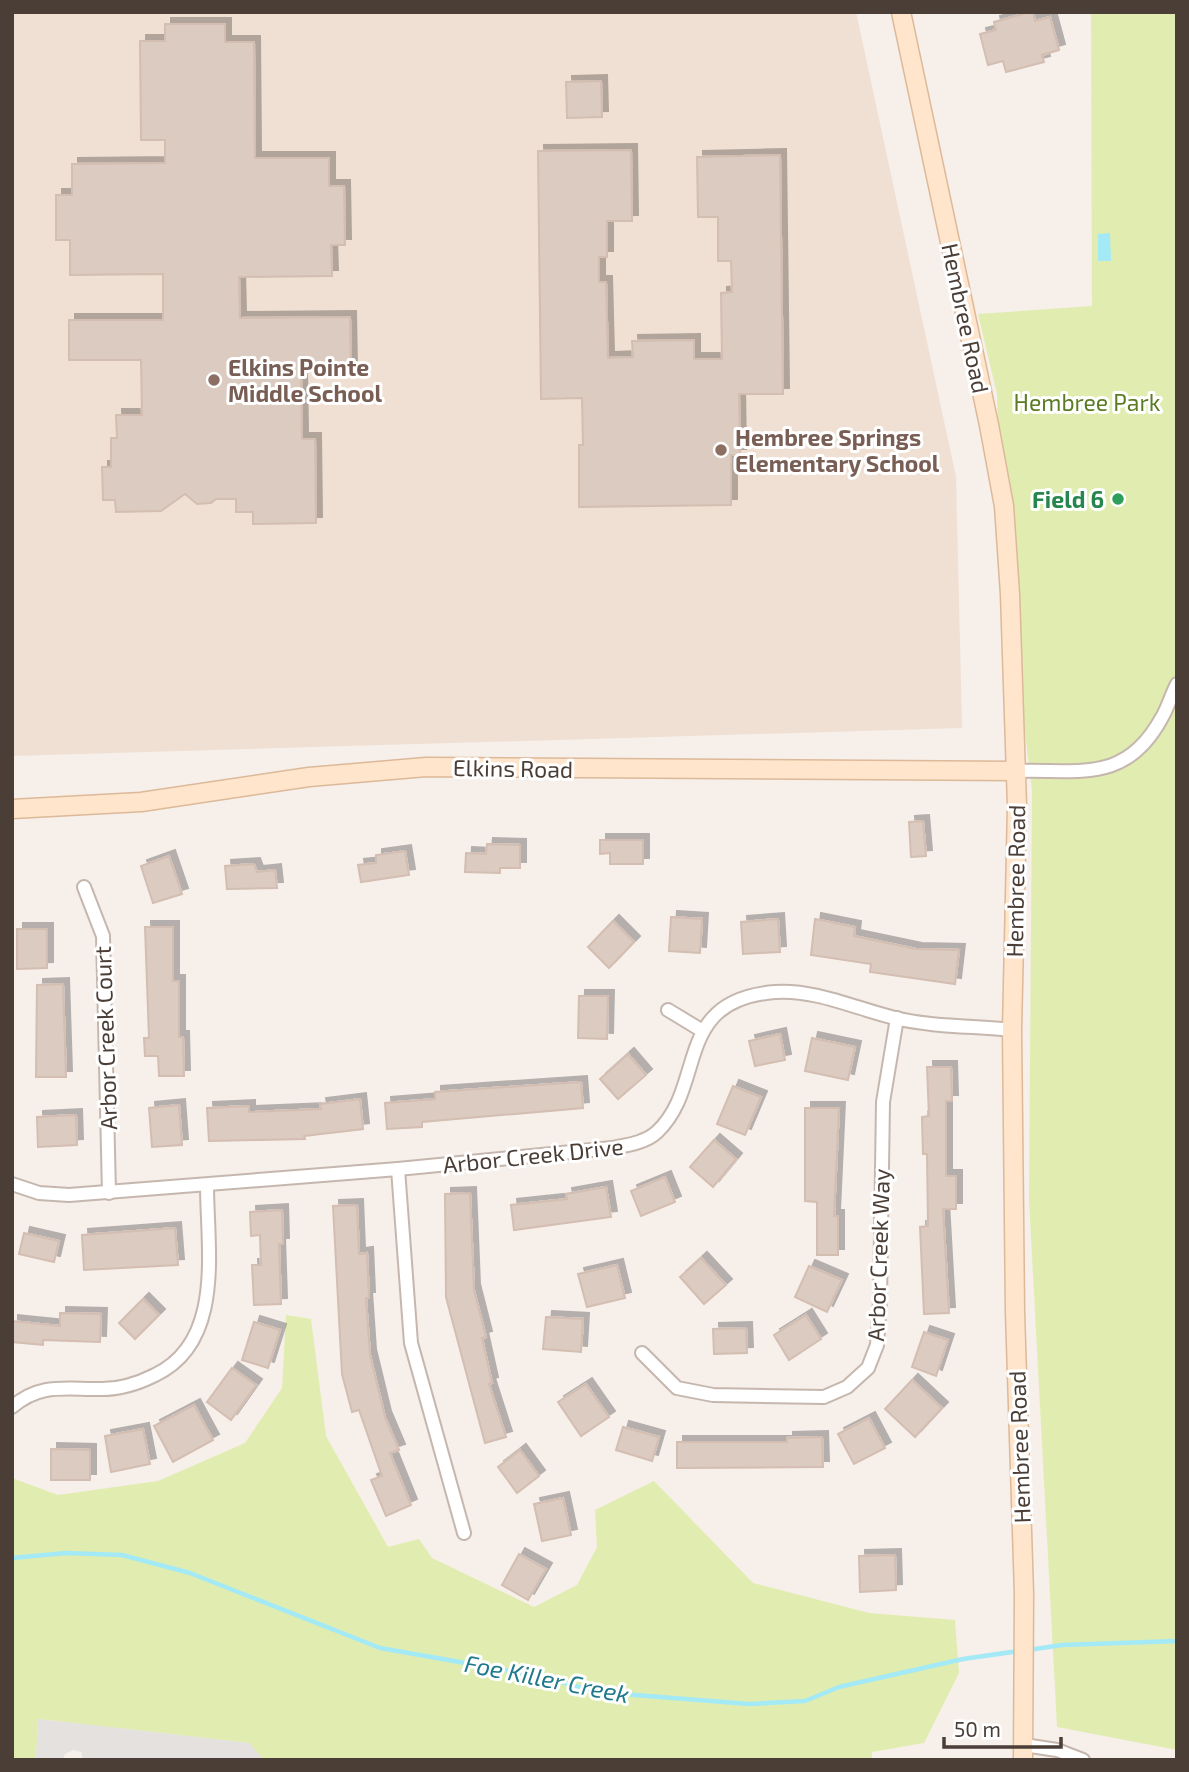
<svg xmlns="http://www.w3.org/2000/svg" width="1189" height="1772" font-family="'Exo 2',sans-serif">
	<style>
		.education { fill: #f0e0d3 }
		.green { fill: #e1edb0 }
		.parking { fill: #e4e1df }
		.water { fill: #a3e9f6 }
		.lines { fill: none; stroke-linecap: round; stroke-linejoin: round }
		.stream { stroke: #a3e9f6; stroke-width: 4.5 }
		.building { fill: #dccbc1; stroke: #d4bdb1; stroke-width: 2; filter: url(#shadow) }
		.street-casing { stroke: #c6b7ae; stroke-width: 16 }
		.secondary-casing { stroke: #dcb999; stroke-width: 21 }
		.street { stroke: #fff; stroke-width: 12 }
		.secondary { stroke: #ffe5cb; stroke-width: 18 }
		.education-dot { fill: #8d6e63; stroke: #fff; stroke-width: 2.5 }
		.leisure-dot { fill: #2e9e5b; stroke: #fff; stroke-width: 2.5 }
		.labels { text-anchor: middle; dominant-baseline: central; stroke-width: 6; stroke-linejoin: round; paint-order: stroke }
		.street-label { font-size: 23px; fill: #4b3e37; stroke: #fff }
		.education-label { font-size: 23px; font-weight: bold; fill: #785e54; stroke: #fff; text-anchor: start }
		.park-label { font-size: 23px; fill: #5c7c23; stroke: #fff }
		.leisure-label { font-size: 23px; font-weight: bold; fill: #27864d; stroke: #fff; text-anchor: end }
		.water-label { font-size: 24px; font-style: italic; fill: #207a8c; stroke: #fff }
	</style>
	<defs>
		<filter id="shadow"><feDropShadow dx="6" dy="-6" stdDeviation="0" flood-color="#0004"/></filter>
	</defs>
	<rect width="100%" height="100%" fill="#f6efea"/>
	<path class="education" d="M12,12H856L956,477L962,728L12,756Z"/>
	<g class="green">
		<path d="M1091,12H1177V1750L1057,1727L1029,1199L1032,791L1003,547L997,394L978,314L1092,306Z"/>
		<path d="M286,1315L311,1319L326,1436L388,1547L419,1539L432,1558L534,1607L577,1585L597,1547L595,1510L654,1481L753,1583L869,1613L955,1620L959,1673L924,1743L872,1752V1760H264L249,1743L38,1719L36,1760H12V1478L58,1495L158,1481L245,1443L282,1388Z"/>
	</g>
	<path class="parking" d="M38,1719L249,1743L264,1760H82V1752L73,1750L65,1754L63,1760H36Z"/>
	<path class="water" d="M1110,233L1111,261H1098V234Z"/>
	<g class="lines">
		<g class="stream">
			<path d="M12,1558L66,1553L122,1555L190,1573L380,1648L539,1676L597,1692L749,1704L805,1701L839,1687L963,1659L1019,1651"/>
			<path d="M1028,1650L1062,1645L1177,1641"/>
		</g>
	</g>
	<g class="building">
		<path d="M1030,12H1033L1035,21L1050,17L1059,50L1042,55L1044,62L1006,72L1003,61L988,65L980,34L996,30L994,22Z"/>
		<path d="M165,24H225V42H254L255,158H329V186H344L345,245H331L332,276L239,277L240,318L350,317L351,372H301L302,439H315L316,523L253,524V512H236V499H216L211,503L197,504L185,494L161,511L116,512L115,500H103L102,467H111V438H117L116,415H142L141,360H69V320H163V274L70,275V240H56V195H72V164L165,163V140H141L140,41H165Z"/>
		<path d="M601,81L602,117L567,118L566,82Z"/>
		<path d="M631,150L632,221H607V257H599V282H606L608,358L633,357L632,341L694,340V359H722L721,293L732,292L731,261H718V217H698L697,157L780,155L783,394H739L740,455H731V505L579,507V445H583L582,398L541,399L538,151Z"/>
		<path d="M923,821L926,856L911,857L909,822Z"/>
		<path d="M600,840H643V864H610V853L600,854Z"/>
		<path d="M487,844L520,845V868H500V873L465,872L466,853L486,854Z"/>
		<path d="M405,851L409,875L361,882L358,865L376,863V855Z"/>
		<path d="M169,856L182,894L153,903L141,866Z"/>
		<path d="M254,864L257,872L275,870L277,888L227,889L225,866Z"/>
		<path d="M671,917L702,919L700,953L669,951Z"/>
		<path d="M778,919L780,952L743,954L741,922Z"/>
		<path d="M815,919L855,927L854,936L916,949L959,950L955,984L870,972L871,964L811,955Z"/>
		<path d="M613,921L634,942L609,968L588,947Z"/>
		<path d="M145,927H173V981H179V1037H183L184,1076H159L158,1056H145L144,1038H149Z"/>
		<path d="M17,929H47V968L17,969Z"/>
		<path d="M63,984L66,1077H36L37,985Z"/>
		<path d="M579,996H608L607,1039L578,1038Z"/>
		<path d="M780,1034L785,1060L755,1066L749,1041Z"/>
		<path d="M812,1038L855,1047L848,1080L805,1071Z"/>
		<path d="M628,1054L646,1075L618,1099L600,1079Z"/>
		<path d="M927,1067H951L952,1101H946V1176H956V1209H943L949,1313L924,1314L920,1227L928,1226L927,1154H923L922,1117L929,1116Z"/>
		<path d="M581,1082L583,1108L422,1122V1127L387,1129L385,1103L435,1099V1092Z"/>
		<path d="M733,1086L761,1097L745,1135L717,1124Z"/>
		<path d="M360,1099L363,1129L304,1136L305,1139L209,1141L207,1108L249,1106V1112L321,1109L320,1104Z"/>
		<path d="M179,1105L182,1145L152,1147L149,1108Z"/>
		<path d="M805,1108H839L834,1216H838V1255H817V1202L805,1201Z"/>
		<path d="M76,1115L77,1145L38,1147L37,1117Z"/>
		<path d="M714,1140L736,1159L713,1187L690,1167Z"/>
		<path d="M665,1177L675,1202L641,1216L631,1191Z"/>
		<path d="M606,1187L611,1217L514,1230L511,1205L567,1199L566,1194Z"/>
		<path d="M470,1193L474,1290L486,1337L482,1338L492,1383L489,1384L506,1437L485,1443L446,1297L445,1194Z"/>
		<path d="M357,1205L359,1254L367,1253L369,1298H366L370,1355L385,1417L399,1450L390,1453L411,1505L386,1516L371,1480L382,1476L359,1410L352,1412L342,1374L333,1206Z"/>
		<path d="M282,1210L283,1244H279L281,1304L254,1305L252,1265H261L260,1235L251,1236L250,1212Z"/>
		<path d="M175,1228L178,1265L84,1270L82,1235Z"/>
		<path d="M24,1233L59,1241L54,1262L19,1254Z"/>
		<path d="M701,1258L726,1285L704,1304L680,1277Z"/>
		<path d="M617,1265L625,1298L587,1307L578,1274Z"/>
		<path d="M809,1266L842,1280L827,1312L795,1297Z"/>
		<path d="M143,1299L159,1315L135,1339L119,1323Z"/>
		<path d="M60,1313L101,1314L100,1342L43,1340V1345L12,1342V1321L60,1326Z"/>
		<path d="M806,1315L821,1339L789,1360L774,1335Z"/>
		<path d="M546,1317L583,1319L581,1352L543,1349Z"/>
		<path d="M254,1322L280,1330L268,1368L242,1360Z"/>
		<path d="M746,1328L747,1353L714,1354L713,1329Z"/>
		<path d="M924,1332L948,1340L936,1376L912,1367Z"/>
		<path d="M232,1368L256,1385L231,1420L207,1402Z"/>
		<path d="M912,1380L942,1408L915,1437L885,1409Z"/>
		<path d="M586,1384L609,1417L581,1436L558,1402Z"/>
		<path d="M194,1405L213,1440L173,1462L154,1426Z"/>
		<path d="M869,1418L885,1448L854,1464L838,1434Z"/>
		<path d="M623,1427L659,1437L652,1461L616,1450Z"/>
		<path d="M143,1429L150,1464L111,1472L105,1436Z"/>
		<path d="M822,1437L823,1467L677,1468V1442H787V1438Z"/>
		<path d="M51,1449L90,1450V1480H51Z"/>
		<path d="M520,1450L539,1476L517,1493L498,1467Z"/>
		<path d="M563,1498L571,1535L542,1541L534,1504Z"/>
		<path d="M519,1554L546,1569L528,1600L502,1585Z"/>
		<path d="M895,1555L896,1590L860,1592L859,1556Z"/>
	</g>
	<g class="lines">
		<defs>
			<g id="street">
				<path d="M1016,771C1079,769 1125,784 1161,719C1168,708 1171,695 1177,684"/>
				<path d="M84,887L103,936L109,1193"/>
				<path d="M668,1010L701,1030"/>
				<path d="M398,1169L411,1343L464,1533"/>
				<path d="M12,1184L39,1193L69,1195L398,1169L612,1148C627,1145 645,1143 657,1132C707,1085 672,1000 775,992C815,989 857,1009 895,1018C932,1027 974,1026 1012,1030"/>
				<path d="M642,1353L677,1388L713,1395L824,1397L847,1387L868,1368L877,1345L880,1300L883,1102L897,1018"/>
				<path d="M12,1407C40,1383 64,1389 98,1389C119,1390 137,1384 155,1375C225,1342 207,1248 207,1185"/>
				<path d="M1024,1745L1057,1750L1083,1760"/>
			</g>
			<g id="secondary">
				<path d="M901,12L989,425L1004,506L1010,594L1017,806L1012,1030L1015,1312L1024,1594L1023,1760"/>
				<path d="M12,809L141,802L309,777L426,767L1016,771"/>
			</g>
		</defs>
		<use href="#street" class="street-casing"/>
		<use href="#secondary" class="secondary-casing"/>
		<use href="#street" class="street"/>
		<use href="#secondary" class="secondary"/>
	</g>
	<g class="education-dot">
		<circle cx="214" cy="380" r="7"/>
		<circle cx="721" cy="450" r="7"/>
	</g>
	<circle class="leisure-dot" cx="1118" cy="499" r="7"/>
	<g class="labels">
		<g class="street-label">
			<text transform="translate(966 318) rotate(78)">Hembree Road</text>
			<text transform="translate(513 768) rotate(1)">Elkins Road</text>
			<text transform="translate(1015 881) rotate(-89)">Hembree Road</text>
			<text transform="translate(105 1038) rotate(-92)">Arbor Creek Court</text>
			<text transform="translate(533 1155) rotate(-6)">Arbor Creek Drive</text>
			<text transform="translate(878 1255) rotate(-88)">Arbor Creek Way</text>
			<text transform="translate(1019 1447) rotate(-92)">Hembree Road</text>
		</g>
		<g class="education-label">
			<text x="228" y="367">Elkins Pointe<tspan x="228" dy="26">Middle School</tspan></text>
			<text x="735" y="437">Hembree Springs<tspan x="735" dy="26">Elementary School</tspan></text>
		</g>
		<g class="park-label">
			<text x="1087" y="402">Hembree Park</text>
		</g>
		<g class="leisure-label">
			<text x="1104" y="499">Field 6</text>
		</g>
		<g class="water-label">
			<text transform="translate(547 1678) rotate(11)">Foe Killer Creek</text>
		</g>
	</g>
	<rect width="1189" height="1772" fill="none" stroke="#4b3e37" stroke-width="28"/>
	<path d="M944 1737v10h117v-10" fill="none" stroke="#4b3e37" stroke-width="3.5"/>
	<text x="954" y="1737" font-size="21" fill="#4b3e37" stroke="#ffffff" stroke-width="5" paint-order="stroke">50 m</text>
</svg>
